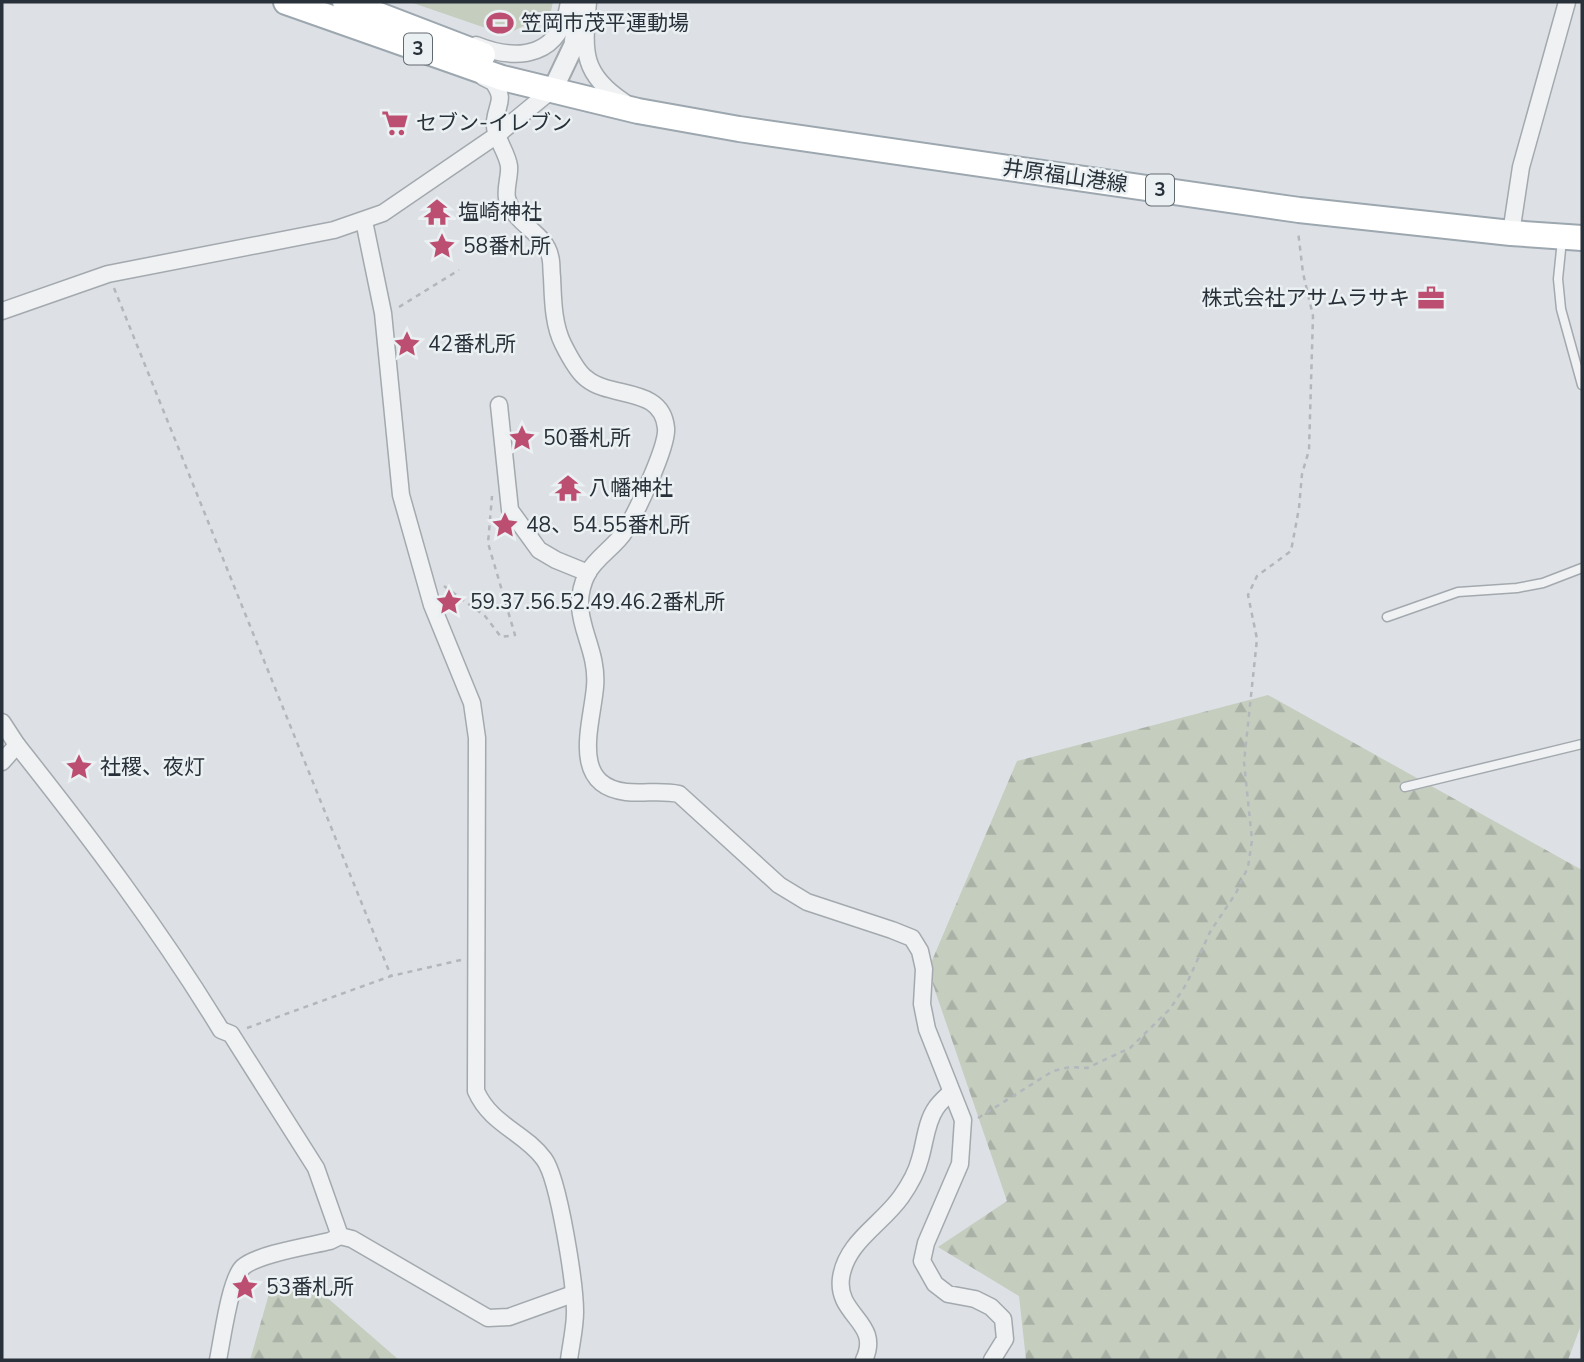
<svg xmlns="http://www.w3.org/2000/svg" width="1584" height="1362" font-family="'Nunito Sans','Noto Sans JP',sans-serif">
	<style>
		.forest { fill: url(#forest-firs) }
		.pitch { fill: #c5cdbf }
		.lines { fill: none; stroke-linecap: round; stroke-linejoin: round }
		.service-casing { stroke: #a3a9ae; stroke-width: 11 }
		.minor-casing { stroke: #a3a9ae; stroke-width: 19 }
		.tertiary-casing { stroke: #a3a9ae; stroke-width: 23 }
		.primary-casing { stroke: #9da7af; stroke-width: 28 }
		.path { stroke: #b3b7bb; stroke-width: 2.5; stroke-dasharray: 5 5; stroke-linecap: butt }
		.service { stroke: #eff1f3; stroke-width: 8 }
		.minor { stroke: #eff1f3; stroke-width: 16 }
		.tertiary { stroke: #eff1f3; stroke-width: 19 }
		.primary { stroke: #fff; stroke-width: 24 }
		.labels { text-anchor: middle; dominant-baseline: central; stroke-width: 5; stroke-linejoin: round; paint-order: stroke }
		.shield { fill: #ebf0f3; stroke: #626a71; stroke-width: 2 }
		.shield-label { font-size: 19px; font-weight: bold; fill: #283139 }
		.poi-label { font-size: 21px; fill: #283139; stroke: #ebf0f3; text-anchor: start }
		.street-label { font-size: 21px; fill: #283139; stroke: #ebf0f3 }
	</style>
	<defs>
		<pattern id="forest-firs" width="22" height="20" patternUnits="userSpaceOnUse" patternTransform="scale(1.75)"><rect width="22" height="20" fill="#c5cdbf"/><path d="M5 1l3.5 6h-7zM16 11l3.5 6h-7z" fill="#a9b0a5"/></pattern>
	</defs>
	<rect width="100%" height="100%" fill="#dde1e5"/>
	<g class="forest">
		<path d="M1268,695L1582,870V1278L1580,1328L1568,1360H1026L1019,1296L938,1247L1007,1201L928,970L1017,761Z"/>
		<path d="M273,1280L315,1287L399,1360H250Z"/>
	</g>
	<path class="pitch" d="M410,2H553L551,11L506,35Z"/>
	<g class="lines">
		<defs>
			<g id="service">
				<path d="M1562,240L1558,279L1561,309L1582,385"/>
				<path d="M1387,617L1458,592L1517,588L1543,583L1582,568"/>
				<path d="M1405,787L1582,744"/>
			</g>
			<g id="minor">
				<path d="M588,2C584,50 580,73 624,102"/>
				<path d="M476,45C521,63 561,55 569,2"/>
				<path d="M483,77L493,82C506,100 497,103 495,121C493,136 507,151 509,166C510,176 505,188 507,198C514,225 545,232 550,256C552,262 551,270 552,277C553,299 553,324 563,344C568,354 578,373 587,379C612,399 662,386 666,428C668,446 636,513 625,531C615,547 596,557 587,574C566,617 599,643 595,687C592,724 569,785 626,792C644,794 661,790 679,794L779,885L807,902L892,930L912,938L920,951L924,969L922,1004L927,1029L963,1120L960,1164L926,1243L922,1261L935,1284L948,1294L975,1299L991,1307L1003,1319L1005,1339L992,1360"/>
				<path d="M364,221L383,313L401,495L432,605L472,703L477,738L476,1091C491,1125 524,1132 544,1159C559,1179 575,1285 575,1312C575,1328 571,1344 569,1360"/>
				<path d="M1511,233L1521,167L1567,2"/>
				<path d="M2,311L108,274L334,230L383,213L497,135L553,89"/>
				<path d="M499,405L510,510L539,550L556,560L588,573"/>
				<path d="M2,722L17,745L2,762"/>
				<path d="M17,745C90,837 160,930 221,1030L231,1034L316,1168L340,1236L330,1241C309,1246 258,1254 243,1267C230,1278 222,1341 218,1360"/>
				<path d="M340,1236L352,1239L488,1318L509,1317L573,1294"/>
				<path d="M864,1360C882,1322 836,1316 841,1278C846,1242 881,1225 901,1197C908,1187 917,1171 920,1159C925,1143 926,1122 936,1108C940,1102 946,1097 951,1092"/>
			</g>
			<path id="tertiary" d="M553,89L574,45L579,2"/>
			<g id="primary">
				<path d="M286,2L502,78L638,111L739,129L1299,210L1511,233L1582,238"/>
				<path d="M345,2L483,55"/>
			</g>
		</defs>
		<use href="#service" class="service-casing"/>
		<use href="#minor" class="minor-casing"/>
		<use href="#tertiary" class="tertiary-casing"/>
		<use href="#primary" class="primary-casing"/>
		<g class="path">
			<path d="M114,288L391,976"/>
			<path d="M399,307L459,270"/>
			<path d="M444,586L485,616L501,637L515,635L488,543L492,496"/>
			<path d="M247,1028L391,976L461,960"/>
			<path d="M978,1118L1053,1071L1070,1067L1087,1068L1130,1048L1170,1009L1187,983L1210,932L1236,893L1248,867L1252,840L1244,762L1257,639L1248,595L1257,576L1291,551L1299,508L1302,474L1309,450L1313,316L1303,273L1298,231"/>
		</g>
		<use href="#service" class="service"/>
		<use href="#minor" class="minor"/>
		<use href="#tertiary" class="tertiary"/>
		<use href="#primary" class="primary"/>
	</g>
	<defs>
		<symbol id="stadium-bare" viewBox="-9 -9 18 18"><path d="M0-5a6.5 5 0 1 0 0 10a6.5 5 0 1 0 0-10ZM-3.5-1.8h7v3.6h-7Z" fill="#bc4f71" stroke="#ebf0f3" stroke-width="2.5" paint-order="stroke"/></symbol>
		<symbol id="supermarket-bare" viewBox="-9 -9 18 18"><path d="M-6-5.5h2.5l.6 2H6L4.5 2H-2.5L-4.4-4H-6ZM-1.5 3.2a1.3 1.3 0 1 0 .1 0ZM3 3.2a1.3 1.3 0 1 0 .1 0Z" fill="#bc4f71" stroke="#ebf0f3" stroke-width="2.5" paint-order="stroke"/></symbol>
		<symbol id="temple-bare" viewBox="-9 -9 18 18"><path d="M0-6L5-2H3V0L6.5 2.5H4V6H1.5V3h-3V6H-4V2.5H-6.5L-3 0V-2H-5Z" fill="#bc4f71" stroke="#ebf0f3" stroke-width="2.5" paint-order="stroke"/></symbol>
		<symbol id="sight-bare" viewBox="-9 -9 18 18"><path d="M0-6L1.8-2.2L6-1.7L2.9 1.2L3.7 5.4L0 3.3L-3.7 5.4L-2.9 1.2L-6-1.7L-1.8-2.2Z" fill="#bc4f71" stroke="#ebf0f3" stroke-width="2.5" paint-order="stroke"/></symbol>
		<symbol id="office-bare" viewBox="-9 -9 18 18"><path d="M-6-3h4V-5.5h4V-3h4V5H-6ZM-1-4.5V-3h2v-1.5ZM-6 0V1H6V0Z" fill="#bc4f71" stroke="#ebf0f3" stroke-width="2.5" paint-order="stroke"/></symbol>
	</defs>
	<g fill-rule="evenodd">
		<use href="#stadium-bare" x="481" y="4" width="38" height="38"/>
		<use href="#supermarket-bare" x="376" y="104" width="38" height="38"/>
		<use href="#temple-bare" x="418" y="193" width="38" height="38"/>
		<use href="#sight-bare" x="423" y="227" width="38" height="38"/>
		<use href="#office-bare" x="1412" y="279" width="38" height="38"/>
		<use href="#sight-bare" x="388" y="325" width="38" height="38"/>
		<use href="#sight-bare" x="503" y="419" width="38" height="38"/>
		<use href="#temple-bare" x="549" y="469" width="38" height="38"/>
		<use href="#sight-bare" x="486" y="506" width="38" height="38"/>
		<use href="#sight-bare" x="430" y="583" width="38" height="38"/>
		<use href="#sight-bare" x="60" y="748" width="38" height="38"/>
		<use href="#sight-bare" x="226" y="1268" width="38" height="38"/>
	</g>
	<g class="labels">
		<g class="shield">
			<rect x="404" y="33.5" width="28" height="31" rx="5"/>
			<rect x="1146" y="174.5" width="28" height="31" rx="5"/>
		</g>
		<g class="shield-label">
			<text x="418" y="49">3</text>
			<text x="1160" y="190">3</text>
		</g>
		<g class="poi-label">
			<text x="521" y="23">笠岡市茂平運動場</text>
			<text x="416" y="123">セブン-イレブン</text>
			<text x="458" y="212">塩崎神社</text>
			<text x="463" y="246">58番札所</text>
			<text x="1410" y="298" text-anchor="end">株式会社アサムラサキ</text>
			<text x="428" y="344">42番札所</text>
			<text x="543" y="438">50番札所</text>
			<text x="589" y="488">八幡神社</text>
			<text x="526" y="525">48、54.55番札所</text>
			<text x="470" y="602">59.37.56.52.49.46.2番札所</text>
			<text x="100" y="767">社稷、夜灯</text>
			<text x="266" y="1287">53番札所</text>
		</g>
		<g class="street-label">
			<text transform="translate(1065 176) rotate(8)">井原福山港線</text>
		</g>
	</g>
	<rect width="1584" height="1362" fill="none" stroke="#283139" stroke-width="7"/>
</svg>
